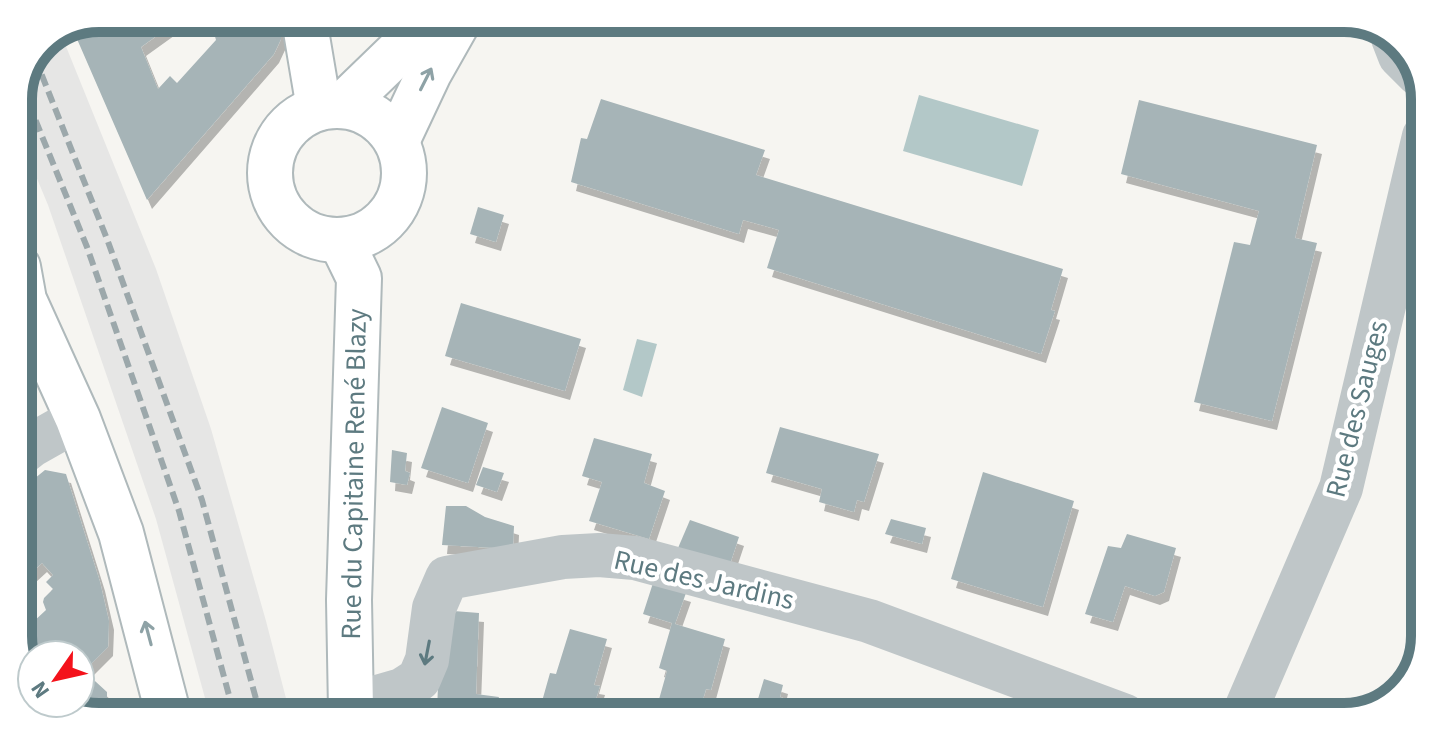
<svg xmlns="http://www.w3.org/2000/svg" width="1443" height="735" font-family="'Source Sans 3',sans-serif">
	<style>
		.built { fill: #e6e6e5 }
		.water { fill: #b3c8c8 }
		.building { fill: #a6b4b7; filter: url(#shadow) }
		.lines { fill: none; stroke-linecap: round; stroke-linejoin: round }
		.secondary-casing { stroke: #afb9bb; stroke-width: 48 }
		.street { stroke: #bfc6c8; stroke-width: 44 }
		.secondary { stroke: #fff; stroke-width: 44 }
		.rail { stroke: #9ca8ab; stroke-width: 6; stroke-dasharray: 12 6; stroke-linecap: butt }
		.oneway { stroke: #8ea2a6 }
		.oneway2 { stroke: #5d7a80 }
		.labels { text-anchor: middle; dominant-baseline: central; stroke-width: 8; stroke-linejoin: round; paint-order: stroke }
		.street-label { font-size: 28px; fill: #5d7a80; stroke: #fff }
		.rim { fill: none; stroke: #5d7a80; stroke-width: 10 }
	</style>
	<defs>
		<filter id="shadow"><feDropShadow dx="5" dy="9" stdDeviation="0" flood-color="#0004"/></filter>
	</defs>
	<rect width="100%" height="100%" fill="#f6f5f1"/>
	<path class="built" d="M61,34L156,269L211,429L266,621L289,710L208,709L156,519L48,205L18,133V94L42,41Z"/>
	<g class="water">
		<path d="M919,95L1039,130L1022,186L903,151Z"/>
		<path d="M637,339L657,344L642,397L623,390Z"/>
	</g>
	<g class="building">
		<path d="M99,18H141L131,24L135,30L151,18L180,19L141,47L158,89L170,76L177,83L216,40L214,33L221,19H278L281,27V39L274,54L147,200L77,39L102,27Z"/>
		<path d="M601,99L765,150L756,175L1063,269L1051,310L1055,311L1041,354L767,268L779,230L743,220L739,234L571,182L581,138L587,139Z"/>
		<path d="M1139,100L1317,145L1295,238L1317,243L1272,421L1194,402L1234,242L1250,245L1259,211L1121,174Z"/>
		<path d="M478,207L504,215L496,242L470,234Z"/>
		<path d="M461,303L581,339L565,391L445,356Z"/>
		<path d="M442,407L488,423L468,483L421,468Z"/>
		<path d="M780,427L879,454L864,502L857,500L854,512L819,502L822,489L766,473Z"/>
		<path d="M594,438L652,454L644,483L665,491L649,539L589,521L602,482L582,476Z"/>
		<path d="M392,450L407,453L405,471L410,473L407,485L390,482Z"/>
		<path d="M483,467L504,473L497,492L476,485Z"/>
		<path d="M45,470L66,474L100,582L109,621L108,647L84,671L107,692V709L63,708L57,703H80V655H32V681L18,642V636L46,610L43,602L44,598L53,589L46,582L53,575L42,563L18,585V492Z"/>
		<path d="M983,472L1074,501L1043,607L951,579Z"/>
		<path d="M446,506H466L485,517L514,526L513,549L442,545Z"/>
		<path d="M891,519L926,528L922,544L885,534Z"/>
		<path d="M690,520L739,537L730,564L678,548Z"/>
		<path d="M1127,534L1176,548L1164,592L1155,596L1125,586L1113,622L1085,614L1108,546L1121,548Z"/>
		<path d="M653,583L686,593L675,624L725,639L711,690L706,689L699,713H691L658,703L667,671L659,668L672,623L643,614Z"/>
		<path d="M441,610L479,613L476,694L499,697L494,711H437Z"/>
		<path d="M570,629L607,639L594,685L600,686L592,712H539L550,673L556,674Z"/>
		<path d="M1415,670L1416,673L1389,704L1369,710L1362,698Z"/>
		<path d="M764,679L783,685L780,697L830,714L766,713L755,709Z"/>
		<path d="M928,702L964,714H924Z"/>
	</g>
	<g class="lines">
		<defs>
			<g id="secondary">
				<path d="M304,19L319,108"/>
				<path d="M342,106L402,48L418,20"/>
				<circle cx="337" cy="173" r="67"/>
				<path d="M397,141L429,73L459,20"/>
				<path d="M341,241L359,278L349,600L351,710"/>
				<path d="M18,267L24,300L78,419L121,533L167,709"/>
			</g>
		</defs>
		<use href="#secondary" class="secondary-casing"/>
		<g class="street">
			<path d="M1393,38L1400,56L1418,74"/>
			<path d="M18,456L32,445L78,419"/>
			<path d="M350,705L402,690L419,679L427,660L434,608L447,578L563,557L599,555L635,558L869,621L1125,716"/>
			<path d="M1243,716L1341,488L1424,136"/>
		</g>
		<use href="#secondary" class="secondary"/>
		<g class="rail">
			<path d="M35,58L107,239L202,500L259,710"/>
			<path d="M22,87L87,247L179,511L233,710"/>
		</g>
	</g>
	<defs><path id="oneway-shaft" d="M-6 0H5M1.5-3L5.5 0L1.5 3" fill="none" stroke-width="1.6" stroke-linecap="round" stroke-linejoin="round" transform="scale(2)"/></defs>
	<g class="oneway">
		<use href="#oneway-shaft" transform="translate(426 79) rotate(-63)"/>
		<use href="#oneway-shaft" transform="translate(148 633) rotate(-105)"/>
	</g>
	<use class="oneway2" href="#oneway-shaft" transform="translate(427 653) rotate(101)"/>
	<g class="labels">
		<g class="street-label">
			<text transform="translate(1357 409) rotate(-76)">Rue des Sauges</text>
			<text transform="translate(354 474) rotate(-89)">Rue du Capitaine René Blazy</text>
			<text transform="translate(704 580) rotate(13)">Rue des Jardins</text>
		</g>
	</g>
	<path d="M0 0H1443V735H0ZM99 32H1344A67 67 0 0 1 1411 99V636A67 67 0 0 1 1344 703H99A67 67 0 0 1 32 636V99A67 67 0 0 1 99 32Z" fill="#fff" fill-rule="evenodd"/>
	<path class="rim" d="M99 32H1344A67 67 0 0 1 1411 99V636A67 67 0 0 1 1344 703H99A67 67 0 0 1 32 636V99A67 67 0 0 1 99 32Z"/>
	<g transform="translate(56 679) rotate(236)"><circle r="38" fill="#ffffff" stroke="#becacc" stroke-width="2"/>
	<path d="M0-6L14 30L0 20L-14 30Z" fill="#f4121b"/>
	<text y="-12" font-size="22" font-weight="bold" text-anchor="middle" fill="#5d7a80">N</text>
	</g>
</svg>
